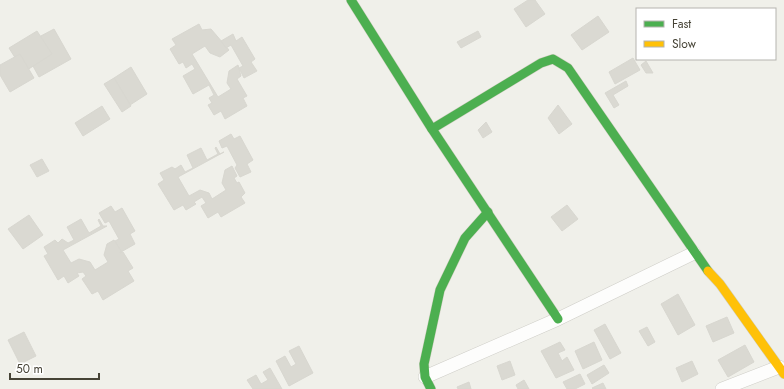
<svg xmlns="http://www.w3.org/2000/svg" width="784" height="389" font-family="Jost,sans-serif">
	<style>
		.building { fill: #dad9d2; stroke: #d8d7d0 }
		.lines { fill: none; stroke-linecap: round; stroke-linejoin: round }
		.street-casing { stroke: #cecdc7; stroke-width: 14 }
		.fast-casing { stroke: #d0cec1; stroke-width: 10 }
		.slow-casing { stroke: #d0cec1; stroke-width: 10 }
		.street { stroke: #fdfdfc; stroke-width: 13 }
		.fast { stroke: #4caf50; stroke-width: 9 }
		.slow { stroke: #ffc107; stroke-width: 9 }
	</style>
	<rect width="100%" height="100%" fill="#f0f0ea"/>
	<g class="building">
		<path d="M528,0H535L545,14L526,27L514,9Z"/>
		<path d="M598,16L609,32L582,50L571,35Z"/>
		<path d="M199,24L202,30L211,29L229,50L220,57L210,53L205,46L192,54L218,97L231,89L227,83L229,71L238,65L241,76L237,79L247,96L243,98L247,106L225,119L221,111L214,115L208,105L212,103L209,98L214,95L209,85L193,94L183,76L195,69L192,64L186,68L183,62L179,64L170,49L176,45L172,39Z"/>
		<path d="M54,29L71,59L39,77L22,46Z"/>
		<path d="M37,31L52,54L24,72L9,48Z"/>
		<path d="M478,31L481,37L461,48L457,42Z"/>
		<path d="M233,34L236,41L242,37L255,59L251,62L257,71L244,78L239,68L243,66L231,45L226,48L221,41Z"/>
		<path d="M20,54L34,78L10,92L0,75V65Z"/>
		<path d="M633,58L640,70L615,84L609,72Z"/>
		<path d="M646,61L653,73H646L641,65Z"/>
		<path d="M131,67L147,94L130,105L114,78Z"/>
		<path d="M114,78L131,106L122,112L104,84Z"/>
		<path d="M626,81L628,86L613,95L619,105L614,108L605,93Z"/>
		<path d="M558,105L572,124L559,134L548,118Z"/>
		<path d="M102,106L110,119L83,136L75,123Z"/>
		<path d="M486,122L492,132L483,138L478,130Z"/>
		<path d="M231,134L234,139L240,136L253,160L247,164L251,172L240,177L235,168L237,165L227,146L222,148L219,141Z"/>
		<path d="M216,147L220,154L224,152L178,177L189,196L200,190L209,193L212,199L226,190L222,183L225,170L232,166L237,176L234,178L237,183L239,182L245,193L241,197L245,203L221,217L218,212L208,218L201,206L206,203L202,197L194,202L196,204L186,210L183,205L174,210L158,184L164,180L160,173L172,167L175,169L181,165L185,172L193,168L187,155L201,148L207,160L218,154L215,148Z"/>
		<path d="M42,159L49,171L37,177L30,165Z"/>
		<path d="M567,205L578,219L562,231L551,217Z"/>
		<path d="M111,206L115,212L122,208L135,231L130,234L135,244L121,252L115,241L119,239L109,221L105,223L99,213Z"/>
		<path d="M29,215L43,235L23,249L8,229Z"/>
		<path d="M81,219L89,233L101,226L98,220L99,219L103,226H107L63,250L71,263L79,259L90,262L95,270L108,262L104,255L107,244L114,240L121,251L120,253L123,252L133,268L128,271L134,281L103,300L98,291L92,294L82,279L86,276L83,272L77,273L79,276L68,283L64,276L58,280L44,256L48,254L44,247L55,240L58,243L62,239L68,243L74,240L67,227Z"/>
		<path d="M678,294L695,325L678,335L661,304Z"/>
		<path d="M727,317L734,333L713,342L706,326Z"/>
		<path d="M605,324L621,353L610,359L594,330Z"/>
		<path d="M647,327L655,342L648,346L639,331Z"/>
		<path d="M24,332L36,356L20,364L8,340Z"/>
		<path d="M560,342L565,350L558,353L562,361L567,357L574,370L556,378L541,351Z"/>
		<path d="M594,342L602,360L583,369L575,351Z"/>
		<path d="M745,345L754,362L728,377L718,360Z"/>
		<path d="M299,346L313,373L289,386L276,361L285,356L291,367L296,364L289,351Z"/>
		<path d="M510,361L515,375L502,380L497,366Z"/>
		<path d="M692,361L698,374L682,382L676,368Z"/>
		<path d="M604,365L609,373L592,384L587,375Z"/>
		<path d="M270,368L282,389H253L247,380L256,375L261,384L268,380L263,372Z"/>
		<path d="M580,374L585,384L575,389H567L563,382Z"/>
		<path d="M524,380L529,389H518L516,385Z"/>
		<path d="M469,382L471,389H458L457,387Z"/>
		<path d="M603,383L606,389H593L592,388Z"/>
	</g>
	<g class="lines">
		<defs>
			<g id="street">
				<path d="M425,377L558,319L694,253"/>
				<path d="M722,389L779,367"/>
			</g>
			<g id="fast">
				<path d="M351,0L432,129L558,319"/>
				<path d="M432,129L541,63L553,59L568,68L708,271"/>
				<path d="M431,389L425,377L424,364L440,290L465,238L488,212"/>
			</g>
			<path id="slow" d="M708,271L720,284L784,374"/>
		</defs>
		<use href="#street" class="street-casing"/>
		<use href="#fast" class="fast-casing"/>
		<use href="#slow" class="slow-casing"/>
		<use href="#street" class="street"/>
		<use href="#fast" class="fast"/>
		<use href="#slow" class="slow"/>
	</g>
	<rect x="636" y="8" width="140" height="52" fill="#ffffff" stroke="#b5b4af"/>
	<rect x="644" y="21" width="20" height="6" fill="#4caf50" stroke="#b5b4af"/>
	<text x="672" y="28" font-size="12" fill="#464336">Fast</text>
	<rect x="644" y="41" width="20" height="6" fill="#ffc107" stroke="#b5b4af"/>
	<text x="672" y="48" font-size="12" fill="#464336">Slow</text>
	<path d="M10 373v6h89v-6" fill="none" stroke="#464336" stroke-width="2"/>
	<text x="16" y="373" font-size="12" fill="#464336" stroke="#ffffff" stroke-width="3" paint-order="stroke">50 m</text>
</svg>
